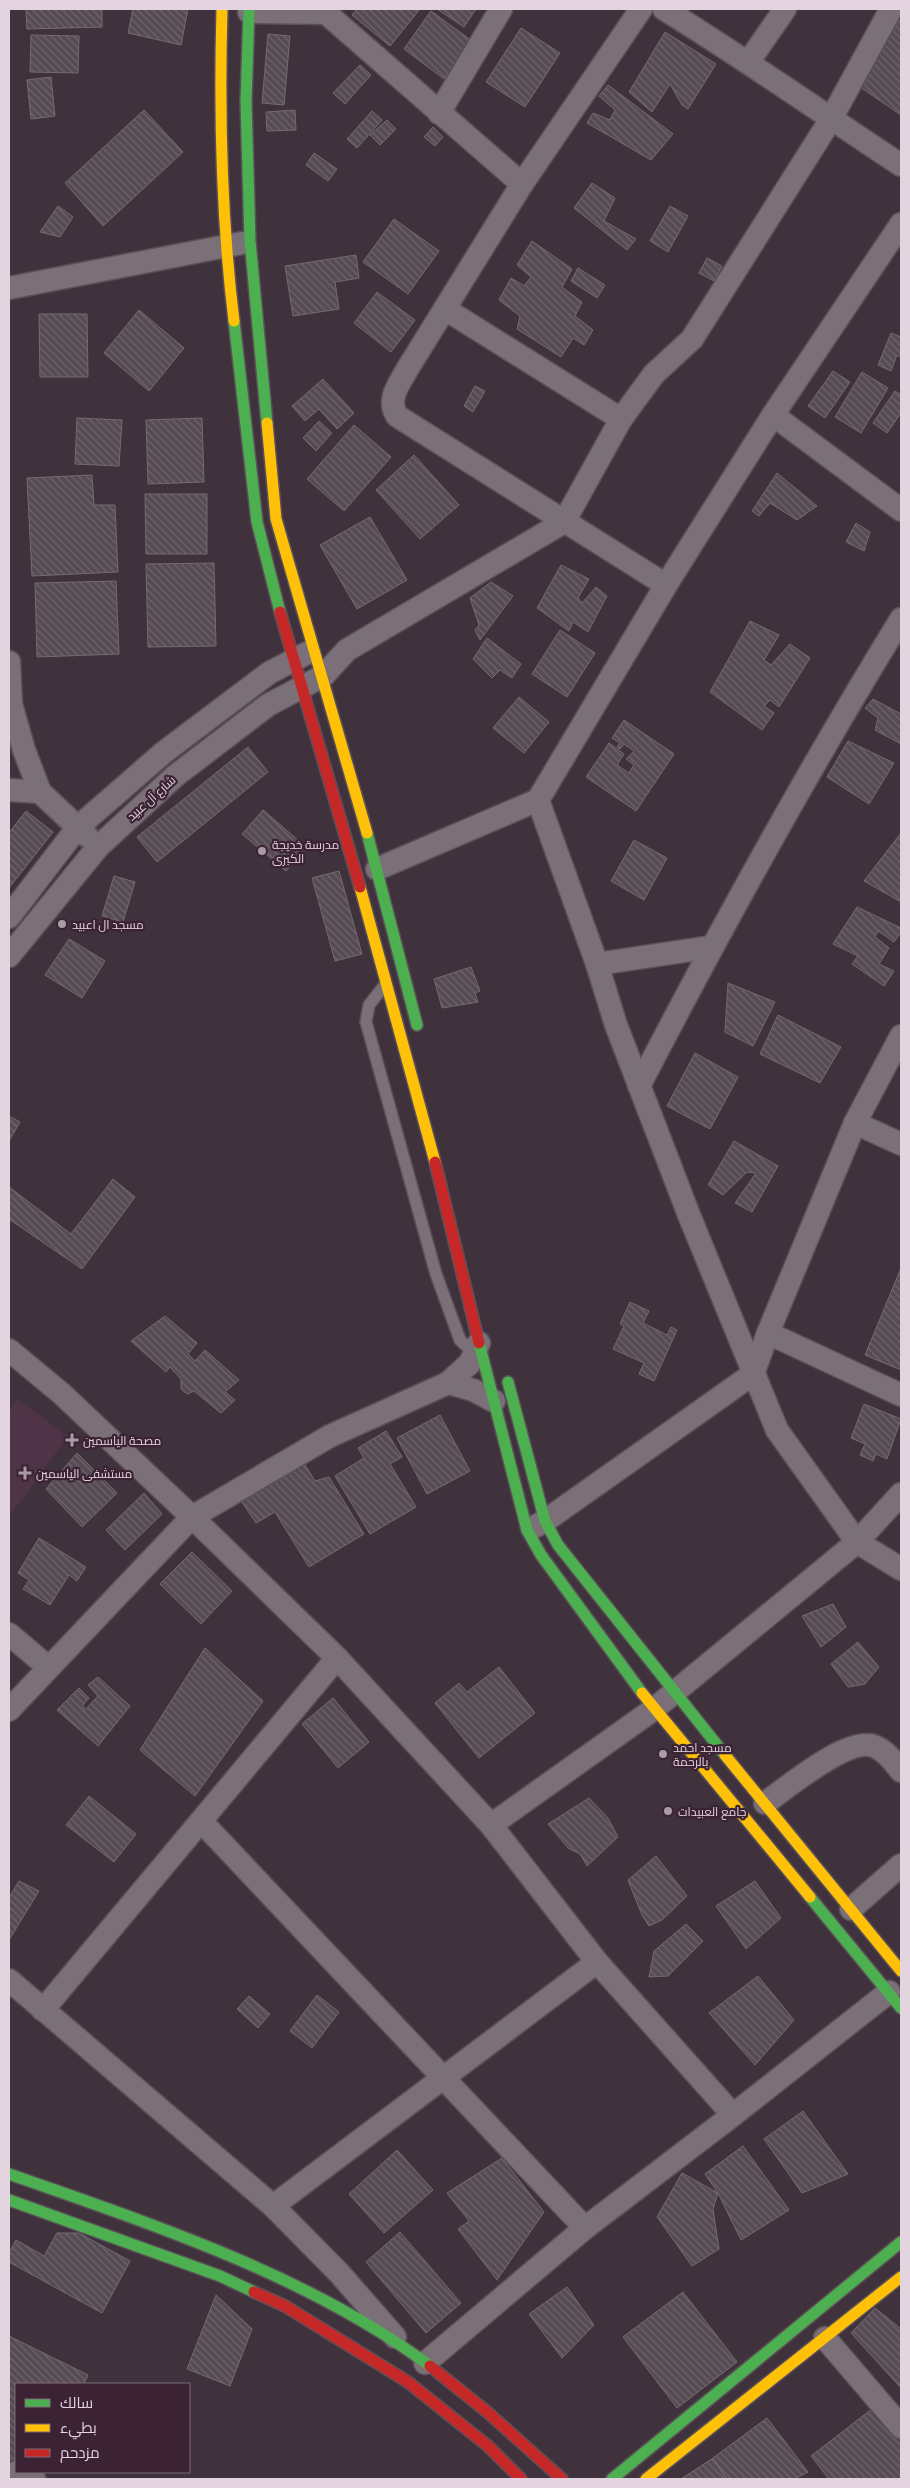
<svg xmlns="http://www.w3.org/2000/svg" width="910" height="2488" font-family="'PT Sans Narrow',Cairo,sans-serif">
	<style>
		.built { fill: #4f3347 }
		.building { fill: url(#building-back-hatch); stroke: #756a72 }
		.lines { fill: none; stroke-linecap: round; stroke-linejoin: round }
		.lane-casing { stroke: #5b4f58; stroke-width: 14 }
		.street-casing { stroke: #5b4f58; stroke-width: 25 }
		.fast-casing { stroke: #5b4f58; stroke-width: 14 }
		.slow-casing { stroke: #5b4f58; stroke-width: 14 }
		.jam-casing { stroke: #5b4f58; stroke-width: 14 }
		.lane { stroke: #7b7078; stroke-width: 11 }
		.street { stroke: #7b7078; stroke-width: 22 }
		.fast { stroke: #4caf50; stroke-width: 11 }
		.slow { stroke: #ffc107; stroke-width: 11 }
		.jam { stroke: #c62828; stroke-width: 11 }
		.poi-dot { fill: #aa9ba6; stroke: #3b2334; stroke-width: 2 }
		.labels { text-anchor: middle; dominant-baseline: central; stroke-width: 4.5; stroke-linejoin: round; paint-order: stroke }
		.street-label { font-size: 12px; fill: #e4d4df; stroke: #3b2334 }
		.poi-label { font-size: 12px; fill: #e4d4df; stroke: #3b2334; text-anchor: start }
	</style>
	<defs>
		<pattern id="building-back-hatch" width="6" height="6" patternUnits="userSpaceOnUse" patternTransform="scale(1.25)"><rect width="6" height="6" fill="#564b53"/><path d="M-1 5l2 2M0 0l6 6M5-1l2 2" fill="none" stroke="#6e646b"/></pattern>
	</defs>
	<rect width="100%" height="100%" fill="#3f323c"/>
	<path class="built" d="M17,1399L68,1436L12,1513L9,1511V1411Z"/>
	<g class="building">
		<path d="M26,9H102V27L27,29Z"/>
		<path d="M133,9H188L181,45L128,33Z"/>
		<path d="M357,9H420L390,46L352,15Z"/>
		<path d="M437,9H476L464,27Z"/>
		<path d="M431,11L472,41L444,79L404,49Z"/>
		<path d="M901,18V115L857,85Z"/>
		<path d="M521,28L560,53L525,107L486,82Z"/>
		<path d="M665,32L716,64L688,109L682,105L670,84L652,112L629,92Z"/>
		<path d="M268,34L290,36L284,105L262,103Z"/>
		<path d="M31,35L79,36L78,73L30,72Z"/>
		<path d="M360,65L371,75L345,104L333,93Z"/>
		<path d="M51,77L55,116L31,119L27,80Z"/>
		<path d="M608,85L673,134L651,160L587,123L593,113L610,120L615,110L599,96Z"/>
		<path d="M144,110L183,152L103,226L65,183Z"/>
		<path d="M295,110L296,130L267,131L266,112Z"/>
		<path d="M372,111L382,120L357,148L347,139Z"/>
		<path d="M387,120L396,129L380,145L370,135Z"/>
		<path d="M433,127L443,137L435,146L424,137Z"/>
		<path d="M314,153L337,169L328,181L306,165Z"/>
		<path d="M592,183L615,198L604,221L636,239L627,250L574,208Z"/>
		<path d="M58,206L73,217L60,237L40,232Z"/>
		<path d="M670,206L688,216L668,252L650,241Z"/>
		<path d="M394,219L439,251L408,294L363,262Z"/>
		<path d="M532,241L572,269L562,287L582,302L575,316L593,330L584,345L573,338L561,357L517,329L520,316L499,300L511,278L524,286L531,277L517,265Z"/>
		<path d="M356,255L359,278L335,282L339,309L293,316L285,266Z"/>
		<path d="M707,258L722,266L714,281L699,273Z"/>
		<path d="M578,268L605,285L597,298L571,281Z"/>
		<path d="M377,292L415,320L391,352L354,323Z"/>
		<path d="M139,310L184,348L149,391L104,353Z"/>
		<path d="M39,314H87L88,377H40Z"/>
		<path d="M891,333L901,337V358L897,355L891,371L878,365Z"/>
		<path d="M833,371L850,382L825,418L808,406Z"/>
		<path d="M862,372L888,388L861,433L835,417Z"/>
		<path d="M323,379L354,413L337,429L319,409L305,421L292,406Z"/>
		<path d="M475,386L485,391L473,412L464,406Z"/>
		<path d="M895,391L901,395V413L887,433L873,423Z"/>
		<path d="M77,418L122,420L119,466L75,464Z"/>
		<path d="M202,418L204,482L148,484L146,420Z"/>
		<path d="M319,421L332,433L316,451L303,438Z"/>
		<path d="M354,425L391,457L344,511L307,479Z"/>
		<path d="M414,455L459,505L420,539L376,490Z"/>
		<path d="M777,473L817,506L797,520L770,503L759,516L752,511Z"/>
		<path d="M92,475L94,505H115L118,572L32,576L27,478Z"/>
		<path d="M145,494H207V554H146Z"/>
		<path d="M370,517L407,580L357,609L320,545Z"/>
		<path d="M856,523L870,532L864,551L846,542Z"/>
		<path d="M214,563L216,646L148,647L146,564Z"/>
		<path d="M561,565L589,579L578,598L582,603L596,587L607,596L588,632L573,622L569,631L537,608Z"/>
		<path d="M116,581L119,654L37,657L35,583Z"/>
		<path d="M491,582L513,596L480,640L475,630L479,625L470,598Z"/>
		<path d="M750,621L779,635L764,660L771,665L790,644L810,658L779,707L770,700L764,706L774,713L762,730L710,692Z"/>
		<path d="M560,630L595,653L567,697L532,674Z"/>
		<path d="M487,638L521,664L512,678L500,670L492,678L473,659Z"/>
		<path d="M519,697L549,722L524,753L493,728Z"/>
		<path d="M873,699L901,714V744L875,730L878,718L865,708Z"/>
		<path d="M624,720L674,754L636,811L586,777L609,743L624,754L617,765L629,773L634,765L626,759L634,751L624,744L620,749L617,747L620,743L612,738Z"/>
		<path d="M848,741L894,763L869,804L827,777Z"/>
		<path d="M248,747L268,772L157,862L137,837Z"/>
		<path d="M263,810L306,847L286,871L242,834Z"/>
		<path d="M26,811L53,832L9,888V833Z"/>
		<path d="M901,833V902L864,881Z"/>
		<path d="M634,840L667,858L644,900L611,881Z"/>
		<path d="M339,871L362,954L335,961L312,878Z"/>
		<path d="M114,876L135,882L123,922L102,916Z"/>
		<path d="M857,907L901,928V932L894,942L878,931L875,937L889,948L879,964L894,971L884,986L852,964L858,956L833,944Z"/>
		<path d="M69,939L105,961L82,998L45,975Z"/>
		<path d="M471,967L480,991L475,993L478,1002L442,1008L434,979Z"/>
		<path d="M728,983L775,1002L753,1046L725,1032Z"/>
		<path d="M778,1015L841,1047L820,1083L760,1054Z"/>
		<path d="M695,1053L738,1077L710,1129L667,1106Z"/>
		<path d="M9,1116L20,1122L9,1141Z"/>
		<path d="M734,1141L778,1166L752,1212L735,1203L756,1173L747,1172L723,1195L708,1185Z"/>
		<path d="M113,1179L135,1197L82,1269L9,1219V1187L71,1234Z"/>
		<path d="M901,1268V1370L865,1355Z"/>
		<path d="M630,1302L649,1311L643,1323L667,1335L671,1327L677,1330L654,1381L639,1374L644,1363L613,1349L624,1326L620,1324Z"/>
		<path d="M165,1316L197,1343L188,1354L195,1361L205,1350L239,1380L225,1392L235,1400L221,1413L194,1391L187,1394L181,1389V1379L170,1367L166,1372L131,1341Z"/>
		<path d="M864,1404L901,1419L887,1459L876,1454L873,1461L860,1455L865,1444L851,1438Z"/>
		<path d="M440,1415L470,1471L427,1494L397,1438Z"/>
		<path d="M386,1431L402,1457L390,1464L416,1507L370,1534L335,1476L364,1458L358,1448Z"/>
		<path d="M77,1453L117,1493L82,1527L46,1489Z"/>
		<path d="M300,1457L315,1481L329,1477L364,1534L309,1567L275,1512L256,1523L238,1496Z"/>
		<path d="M144,1493L162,1514L125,1550L106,1530Z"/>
		<path d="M39,1538L86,1567L77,1581L69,1575L50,1605L23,1589L29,1580L18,1573Z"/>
		<path d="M192,1552L232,1591L201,1624L160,1584Z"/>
		<path d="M833,1604L846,1627L821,1647L802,1616Z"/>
		<path d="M858,1642L879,1667L865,1684L848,1687L831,1664Z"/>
		<path d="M205,1648L263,1701L195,1796L140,1750Z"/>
		<path d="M499,1667L535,1713L479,1758L435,1703L459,1683L467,1692Z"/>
		<path d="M98,1677L130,1706L98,1746L57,1710L79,1688L89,1698L83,1705L85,1710L98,1696L88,1685Z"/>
		<path d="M333,1698L369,1742L338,1768L302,1724Z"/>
		<path d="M89,1796L136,1834L114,1862L66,1825Z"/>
		<path d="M589,1798L608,1818L618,1837L587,1866L580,1854L568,1848L548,1824Z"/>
		<path d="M656,1856L687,1896L662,1920L649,1926L642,1915L628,1880Z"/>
		<path d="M19,1881L39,1891L9,1940V1898Z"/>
		<path d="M755,1881L781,1918L746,1949L716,1906Z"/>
		<path d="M686,1924L703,1941L668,1976L649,1977L654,1951Z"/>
		<path d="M758,1976L794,2020L755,2065L709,2013Z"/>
		<path d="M317,1995L339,2012L312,2048L290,2031Z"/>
		<path d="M249,1996L270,2014L258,2028L237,2009Z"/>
		<path d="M803,2111L848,2174L802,2193L764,2139Z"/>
		<path d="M743,2146L789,2210L741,2240L718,2193L705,2174Z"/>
		<path d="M397,2150L433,2190L384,2233L349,2194Z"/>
		<path d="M502,2158L544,2212L497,2280L458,2229L469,2221L447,2193Z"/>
		<path d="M682,2173L718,2193L713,2209L719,2249L692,2266L657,2217Z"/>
		<path d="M400,2232L461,2303L426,2333L366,2262Z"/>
		<path d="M57,2233H79L130,2261L102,2313L9,2262V2253L16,2240L44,2256Z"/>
		<path d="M567,2287L594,2325L562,2358L529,2314Z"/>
		<path d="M683,2292L737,2362L677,2408L623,2337Z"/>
		<path d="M216,2295L252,2329L230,2386L187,2369Z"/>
		<path d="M875,2308L901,2329V2388L851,2333Z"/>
		<path d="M9,2336L88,2375L84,2384H16V2462L9,2459Z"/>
		<path d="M877,2405L901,2437V2479H829L811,2456Z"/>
		<path d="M767,2418L808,2472L794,2479H727L713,2458Z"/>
		<path d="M713,2458L726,2479H681Z"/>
	</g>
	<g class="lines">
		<defs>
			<path id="lane" d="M384,986L369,1005L366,1022L436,1274L460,1340L465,1345L479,1343"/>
			<g id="street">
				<path d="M641,9L522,184L408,368C400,383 386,399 397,416L666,585"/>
				<path d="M664,9C745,59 822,113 901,165"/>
				<path d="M249,12L326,13L522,184"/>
				<path d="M749,61L785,9"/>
				<path d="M439,113L501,9"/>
				<path d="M9,288L242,243"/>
				<path d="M445,309L621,419"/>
				<path d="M773,415L901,510"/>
				<path d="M9,662L11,704L24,750L40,792L87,836"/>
				<path d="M9,790L40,792"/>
				<path d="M538,800L597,964L616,1025L689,1215L777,1430L857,1542L901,1569"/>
				<path d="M377,869L538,800L666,585L773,415L901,224"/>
				<path d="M9,917L78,827L163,753L269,673L307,653"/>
				<path d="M9,956L98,847L175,776L268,705L323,676L347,650L564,522L621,419L654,374L692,339L831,119L891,9"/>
				<path d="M597,964L711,947"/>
				<path d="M639,1086C721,928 807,772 901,619"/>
				<path d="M855,1123L901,1144"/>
				<path d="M768,1333L901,1395"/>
				<path d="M9,1350L62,1394L192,1517L337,1658L491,1825L597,1962L733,2115"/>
				<path d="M448,1383L473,1390L494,1401"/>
				<path d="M532,1528L545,1521L753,1374L768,1333L855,1123L901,1036"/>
				<path d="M9,1634L48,1667"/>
				<path d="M9,1710L192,1517L330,1436L448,1383L470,1363L479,1343"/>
				<path d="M765,1803C787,1788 850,1734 876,1747C887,1752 894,1762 901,1771"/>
				<path d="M201,1821L585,2228"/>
				<path d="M491,1825L654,1709L857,1542L901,1494"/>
				<path d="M851,1909L901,1865"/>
				<path d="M9,1980L273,2206L340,2274L395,2337"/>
				<path d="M43,2010L337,1658"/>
				<path d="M273,2206L597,1962"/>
				<path d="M825,2338L901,2427"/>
				<path d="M425,2363L585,2228L733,2115L889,1992"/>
				<path d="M17,2472L34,2479"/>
			</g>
			<g id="fast">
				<path d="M249,9L246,102L250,241L267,423"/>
				<path d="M234,321L257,522L280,612"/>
				<path d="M367,833L417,1025"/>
				<path d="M479,1343L527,1530L541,1555L642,1693"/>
				<path d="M508,1382L545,1521L558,1545L725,1755"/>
				<path d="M810,1897L901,2008"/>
				<path d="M9,2174C151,2224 308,2275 430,2366"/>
				<path d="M9,2200L220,2276L254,2292"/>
				<path d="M612,2479L901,2242"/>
			</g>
			<g id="slow">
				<path d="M222,9C219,114 221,216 234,321"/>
				<path d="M267,423L276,519L367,833"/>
				<path d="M360,887L435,1162"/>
				<path d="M642,1693L810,1897"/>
				<path d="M725,1755L901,1971"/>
				<path d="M646,2479L901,2277"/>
			</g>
			<g id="jam">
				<path d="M280,612L360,887"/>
				<path d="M435,1162L479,1343"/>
				<path d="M254,2292L285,2306L408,2382L488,2446L521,2479"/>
				<path d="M430,2366L486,2411L562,2479"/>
			</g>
		</defs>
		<use href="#lane" class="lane-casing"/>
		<use href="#street" class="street-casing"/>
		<use href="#fast" class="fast-casing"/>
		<use href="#slow" class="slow-casing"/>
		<use href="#jam" class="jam-casing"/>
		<use href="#lane" class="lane"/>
		<use href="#street" class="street"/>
		<use href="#fast" class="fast"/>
		<use href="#slow" class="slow"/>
		<use href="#jam" class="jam"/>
	</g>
	<g class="poi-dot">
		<circle cx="262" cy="851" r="5"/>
		<circle cx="62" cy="924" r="5"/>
		<path d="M69.5 1432.5h5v5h5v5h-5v5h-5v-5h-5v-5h5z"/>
		<path d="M22.5 1465.5h5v5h5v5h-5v5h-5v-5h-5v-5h5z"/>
		<circle cx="663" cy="1754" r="5"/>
		<circle cx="668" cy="1811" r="5"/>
	</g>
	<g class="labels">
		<g class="street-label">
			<text transform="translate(151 798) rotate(-42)">شارع آل عبيد</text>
		</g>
		<g class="poi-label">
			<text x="272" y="844">مدرسة خديجة<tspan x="272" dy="14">الكبرى</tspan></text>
			<text x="72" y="924">مسجد ال اعبيد</text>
			<text x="83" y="1440">مصحة الياسمين</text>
			<text x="36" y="1473">مستشفى الياسمين</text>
			<text x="673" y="1747">مسجد احمد<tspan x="673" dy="14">بالرحمة</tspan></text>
			<text x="678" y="1811">جامع العبيدات</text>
		</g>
	</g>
	<rect width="910" height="2488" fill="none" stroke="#e4d4df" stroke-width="20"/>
	<rect x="15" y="2383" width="175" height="90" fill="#3b2334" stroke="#7f6a78"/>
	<rect x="25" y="2399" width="25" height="8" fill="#4caf50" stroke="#7f6a78"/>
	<text x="60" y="2408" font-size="15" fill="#e4d4df">سالك</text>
	<rect x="25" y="2424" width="25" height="8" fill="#ffc107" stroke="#7f6a78"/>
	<text x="60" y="2433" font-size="15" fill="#e4d4df">بطيء</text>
	<rect x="25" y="2449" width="25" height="8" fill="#c62828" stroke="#7f6a78"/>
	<text x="60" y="2458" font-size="15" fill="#e4d4df">مزدحم</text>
</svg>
